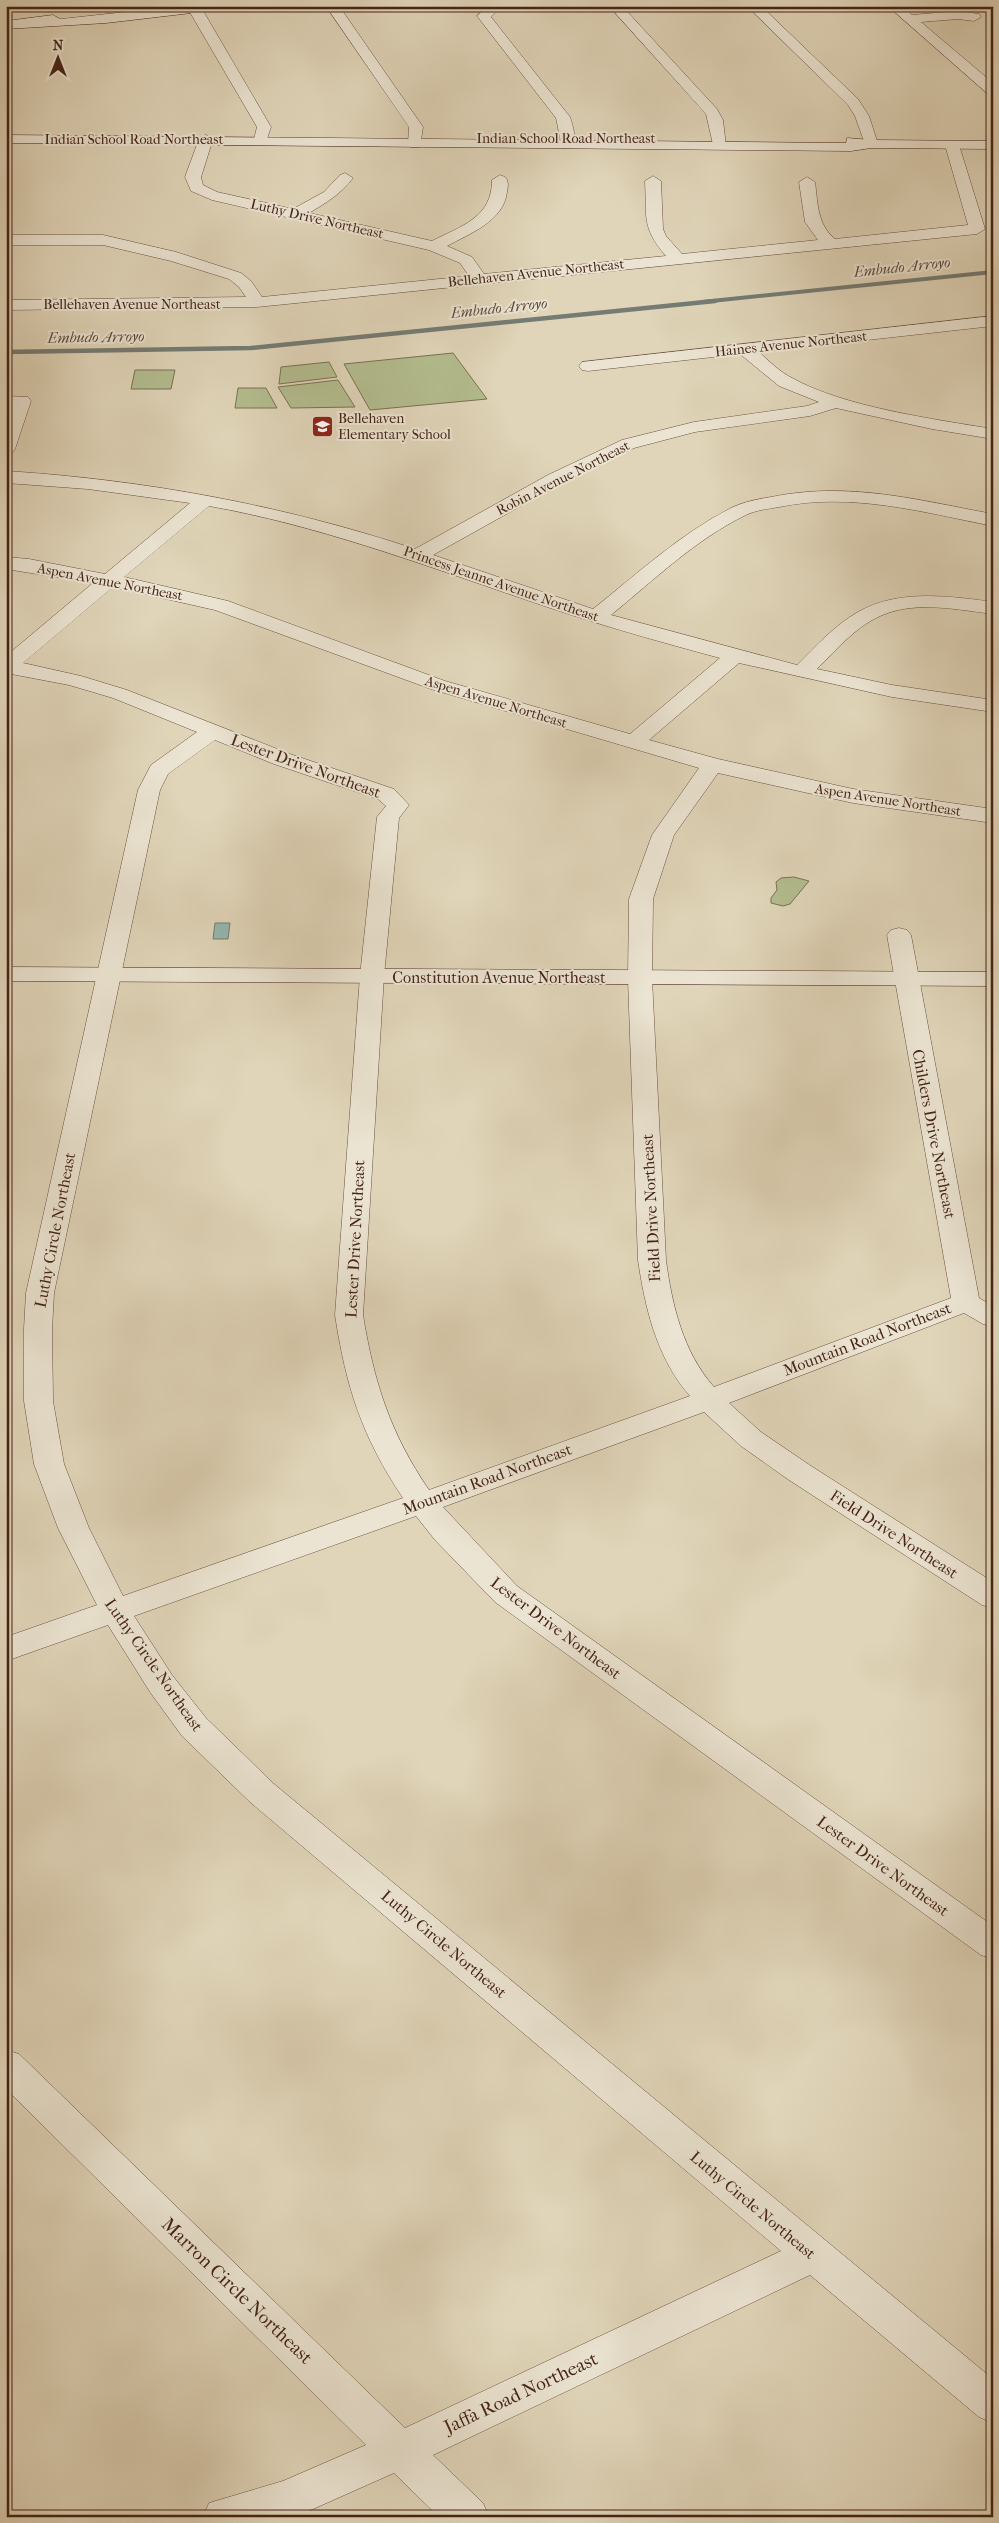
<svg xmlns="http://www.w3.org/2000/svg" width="999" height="2523" font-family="'IM FELL French Canon',serif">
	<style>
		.green { fill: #b3bd8f; stroke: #7c7052 }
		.water { fill: #94b8b2; stroke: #747c74 }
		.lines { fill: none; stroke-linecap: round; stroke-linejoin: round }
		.stream-far1 { stroke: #747c74; stroke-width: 4 }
		.stream { stroke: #747c74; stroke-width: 4.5 }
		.street-casing { stroke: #6c503f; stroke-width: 1 }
		.secondary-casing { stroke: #452316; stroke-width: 1 }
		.street { fill: #ebe4d2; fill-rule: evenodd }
		.secondary { fill: #ebe4d2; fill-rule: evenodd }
		.labels { text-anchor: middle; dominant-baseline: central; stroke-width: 4; stroke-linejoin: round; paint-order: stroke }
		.far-street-label { font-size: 14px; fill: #452316; stroke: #ebe4d2 }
		.far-poi-label { font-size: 14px; fill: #452316; stroke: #ebe4d2; text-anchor: start }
		.far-water-label { font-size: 15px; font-style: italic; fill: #59483d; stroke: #ebe4d2 }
		.street-label { font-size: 16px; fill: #452316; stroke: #ebe4d2 }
		.near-street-label { font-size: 19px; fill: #452316; stroke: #ebe4d2 }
	</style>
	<rect width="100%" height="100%" fill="#e0d5b9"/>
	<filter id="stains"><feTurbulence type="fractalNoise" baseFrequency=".004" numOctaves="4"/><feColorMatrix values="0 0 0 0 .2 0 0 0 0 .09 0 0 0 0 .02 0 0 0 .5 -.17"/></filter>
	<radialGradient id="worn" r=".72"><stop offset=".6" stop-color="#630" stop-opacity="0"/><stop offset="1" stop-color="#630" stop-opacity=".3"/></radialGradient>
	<g class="green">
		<path d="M453,353L487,399L370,410L344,364Z"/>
		<path d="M329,362L337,377L279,384L281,367Z"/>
		<path d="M135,370H175L171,389H131Z"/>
		<path d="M338,380L355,407L291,408L278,387Z"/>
		<path d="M238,388H266L277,408H235Z"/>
		<path d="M794,877L809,881L790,904L783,906L771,903V898L777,890L776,882L781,878Z"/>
	</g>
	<path class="water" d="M215,923H230L228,939H213Z"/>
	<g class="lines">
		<path class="stream-far1" d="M702,302L993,272"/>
		<path class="stream" d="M6,352L251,348L715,301"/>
		<defs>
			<g id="street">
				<path d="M190,6H200L202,9L271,127L266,142L261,143L254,139L257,127L188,9Z"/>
				<path d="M326,6H339L423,127L420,147H410L408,144L409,127Z"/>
				<path d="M488,6H502L491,17L570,117C573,126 577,139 572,148H562L556,118L477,16Z"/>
				<path d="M609,6H622L717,109L723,120L726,146L724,149H714L706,114Z"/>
				<path d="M747,6H761L858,99L869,116L878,144L876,147H866L855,116L848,105Z"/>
				<path d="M888,6H902L912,15L958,11L979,14L981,17L974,21L958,19L921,22L993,83V95L988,94Z"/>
				<path d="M206,135L213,139L201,177L203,185L217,192L293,209L324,192L340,175L345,173L353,178C341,194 326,203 309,213L432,241C461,226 492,218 492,180L500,175L505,177C509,181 508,187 507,192C504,221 469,234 447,246L472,257L484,274L666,256C641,227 647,217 645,181L653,176L661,181L663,229L666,236L682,254L818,240L805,222L799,182L807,177L815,182C818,204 817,224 835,239L968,225L945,145L952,141L959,145L985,229L977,234L257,307L6,310V300L246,297L239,287L229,279L171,261L103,245H6V235H103L176,252L241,273L251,281L262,297L469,276L460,263L429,250L212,200L191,191L185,177L199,139Z"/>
				<path d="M993,316V326L759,352C769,361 780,372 792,378C844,407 933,419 993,429V439L932,429L836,408L810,416L695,432L634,448L562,483L433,555L593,609C637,574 680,534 731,508C743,502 758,499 771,497C849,481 917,500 993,514V526C922,512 851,492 779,507C768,509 756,510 746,515C696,539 654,580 611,615L797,665C816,646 835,625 858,612C898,589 949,596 993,602V614C960,610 918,601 885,614C858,624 837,649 817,669L892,685L993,700V712L892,697L739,663L649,740L718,759L853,789L993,809V823L853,803L718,773L674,835L653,899L652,979L666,1260C672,1305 683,1352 714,1387L951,1298L887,935L891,930L899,928L907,930L911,935L979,1298L993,1306V1327L983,1324L964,1313L729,1403L761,1432L811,1466L993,1582V1608L982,1605L789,1480L741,1446L704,1412L443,1507L517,1586L993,1926V1959L981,1955L495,1602L435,1540L416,1516L134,1616L172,1675L206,1718L274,1784L993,2379V2423L979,2417L810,2275L433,2455L483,2503L489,2517H439L394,2473L295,2517H203L209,2503L283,2481L366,2445L6,2089V2050L19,2054L405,2428L781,2251L250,1802L182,1736L150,1692L108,1625L6,1661V1637L97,1605L58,1528L34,1464L24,1401V1329L26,1293L138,790L151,765L197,732L113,698L69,685L6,673V656L93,583L6,569V557L29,559L105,574L190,503L88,489L6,483V471C146,480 282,505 415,549L548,475L622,440L694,422L807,406L819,402L779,386L740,354L588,371L582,370L579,366L582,362ZM209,506C316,525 418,563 521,598C586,621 653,640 720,658L630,734L445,681L228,601L124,577ZM113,587L215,610L431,689L699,768L652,835L629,899L628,979L638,1260C645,1308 657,1359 690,1396L429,1490C390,1433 374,1382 363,1315L384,976L399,818L409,805L394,789L290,754L127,690L81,676L23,663ZM215,740L274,764L378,799L386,806L377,817L360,976L335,1315C346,1387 362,1437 403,1498L123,1596L89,1528L64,1464L53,1401L52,1329L54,1293L160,790L168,774Z"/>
				<path d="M6,396L28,397L31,401L15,449L12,453L6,454V421L11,406H6Z"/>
			</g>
			<g id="secondary">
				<path d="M181,6H223L217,10L106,23L6,29V21L53,15L60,19Z"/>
				<path d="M6,135L846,143L847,138L871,140L993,141V149L871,148L851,151L6,143Z"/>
				<path d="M6,967L993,972V986L6,981Z"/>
			</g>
		</defs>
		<use href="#street" class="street-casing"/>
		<use href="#secondary" class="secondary-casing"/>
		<use href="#street" class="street"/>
		<use href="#secondary" class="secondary"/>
	</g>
	<defs>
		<symbol id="school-square" viewBox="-11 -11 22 22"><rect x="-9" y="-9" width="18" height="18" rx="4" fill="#8f2418" stroke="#ebe4d2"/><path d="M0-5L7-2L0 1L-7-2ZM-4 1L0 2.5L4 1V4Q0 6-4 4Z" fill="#fff"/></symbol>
	</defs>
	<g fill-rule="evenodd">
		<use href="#school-square" x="310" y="414" width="25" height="25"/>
	</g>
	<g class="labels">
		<g class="far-street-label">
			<text x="566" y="138">Indian School Road Northeast</text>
			<text x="134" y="139">Indian School Road Northeast</text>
			<text transform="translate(317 219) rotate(13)">Luthy Drive Northeast</text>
			<text transform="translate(536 273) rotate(-6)">Bellehaven Avenue Northeast</text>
			<text x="132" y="304">Bellehaven Avenue Northeast</text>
			<text transform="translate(791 344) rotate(-6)">Haines Avenue Northeast</text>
			<text transform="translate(563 478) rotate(-27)">Robin Avenue Northeast</text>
			<text transform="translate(110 582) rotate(11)">Aspen Avenue Northeast</text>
			<text transform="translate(501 584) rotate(19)">Princess Jeanne Avenue Northeast</text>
			<text transform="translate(496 702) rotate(17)">Aspen Avenue Northeast</text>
			<text transform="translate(888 800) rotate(9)">Aspen Avenue Northeast</text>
		</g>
		<g class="far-poi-label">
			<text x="338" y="418">Bellehaven<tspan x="338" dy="16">Elementary School</tspan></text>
		</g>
		<g class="far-water-label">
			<text transform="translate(902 267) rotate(-6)">Embudo Arroyo</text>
			<text transform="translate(499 308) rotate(-6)">Embudo Arroyo</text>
			<text transform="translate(96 337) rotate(-1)">Embudo Arroyo</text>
		</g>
		<g class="street-label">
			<text transform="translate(306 766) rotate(20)">Lester Drive Northeast</text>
			<text x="499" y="977">Constitution Avenue Northeast</text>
			<text transform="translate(934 1134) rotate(79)">Childers Drive Northeast</text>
			<text transform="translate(651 1208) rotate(-93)">Field Drive Northeast</text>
			<text transform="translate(55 1230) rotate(-79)">Luthy Circle Northeast</text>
			<text transform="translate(355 1239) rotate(-87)">Lester Drive Northeast</text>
			<text transform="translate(867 1339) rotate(-21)">Mountain Road Northeast</text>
			<text transform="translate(487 1479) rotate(-20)">Mountain Road Northeast</text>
			<text transform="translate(894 1534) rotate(33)">Field Drive Northeast</text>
			<text transform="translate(556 1628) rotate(37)">Lester Drive Northeast</text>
			<text transform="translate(154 1665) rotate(55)">Luthy Circle Northeast</text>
			<text transform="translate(883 1866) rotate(36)">Lester Drive Northeast</text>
			<text transform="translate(444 1944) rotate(40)">Luthy Circle Northeast</text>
			<text transform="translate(753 2205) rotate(40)">Luthy Circle Northeast</text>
		</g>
		<g class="near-street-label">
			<text transform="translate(237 2291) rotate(44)">Marron Circle Northeast</text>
			<text transform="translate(521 2393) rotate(-25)">Jaffa Road Northeast</text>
		</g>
	</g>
	<rect width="999" height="2523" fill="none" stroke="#e0d5b9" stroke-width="25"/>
	<rect x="8" y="8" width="984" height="2508" fill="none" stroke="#452316" stroke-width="2.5"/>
	<rect x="12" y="12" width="974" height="2498" fill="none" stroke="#452316"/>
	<g transform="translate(58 58)" stroke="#ebe4d2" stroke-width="4" paint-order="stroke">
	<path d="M0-4L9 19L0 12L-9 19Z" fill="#452316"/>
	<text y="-8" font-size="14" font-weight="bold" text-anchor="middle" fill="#452316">N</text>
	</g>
	<rect width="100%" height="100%" filter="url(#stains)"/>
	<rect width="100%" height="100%" fill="url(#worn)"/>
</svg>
